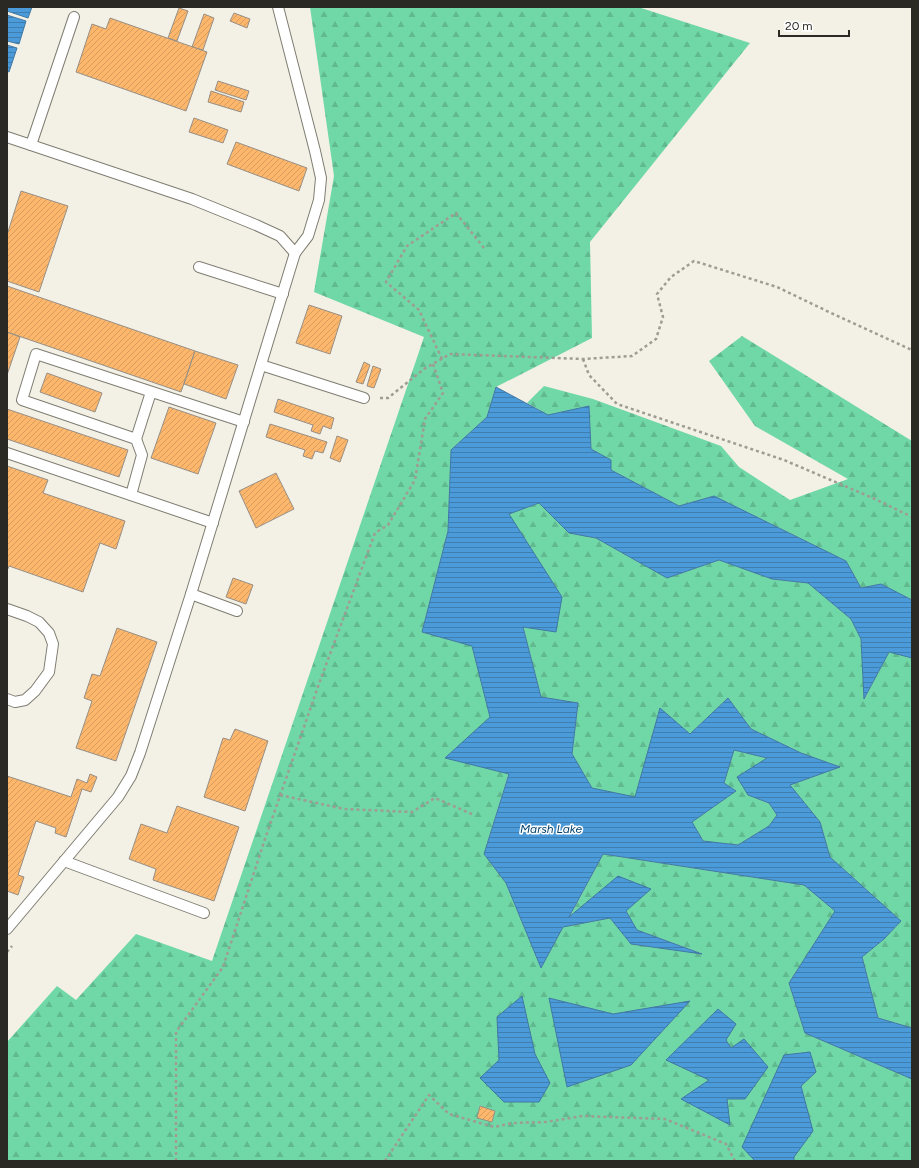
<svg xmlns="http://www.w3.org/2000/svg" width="919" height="1168" font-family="Figtree,sans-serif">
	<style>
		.forest { fill: url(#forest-firs) }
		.water { fill: url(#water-rules); stroke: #4178a3; fill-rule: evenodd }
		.building { fill: url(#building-hatch); stroke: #978f86 }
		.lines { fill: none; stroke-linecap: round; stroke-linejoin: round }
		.lane-casing { stroke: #7f7d72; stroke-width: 12 }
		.path { stroke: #9e9c93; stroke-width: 2.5; stroke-dasharray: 3 3; stroke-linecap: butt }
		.lane { stroke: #fff; stroke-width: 10 }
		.labels { text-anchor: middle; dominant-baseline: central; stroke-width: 3; stroke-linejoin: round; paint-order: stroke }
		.water-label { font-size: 12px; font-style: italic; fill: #01416b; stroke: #fff }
	</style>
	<defs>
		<pattern id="forest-firs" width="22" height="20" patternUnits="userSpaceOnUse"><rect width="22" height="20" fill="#70d8a7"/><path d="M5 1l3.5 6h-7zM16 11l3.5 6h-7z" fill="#61b990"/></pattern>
		<pattern id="water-rules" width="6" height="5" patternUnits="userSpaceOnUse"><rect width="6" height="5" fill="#4b9ad9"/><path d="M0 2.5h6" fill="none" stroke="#3f7eb0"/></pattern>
		<pattern id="building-hatch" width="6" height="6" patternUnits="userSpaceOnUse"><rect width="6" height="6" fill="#fcb76c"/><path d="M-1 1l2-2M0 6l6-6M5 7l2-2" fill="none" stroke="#d89d5d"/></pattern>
	</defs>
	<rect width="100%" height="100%" fill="#f3f1e5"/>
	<g class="forest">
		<path d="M310,7H638L750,43L590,242L592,338L496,387L487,417L451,450L448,531L422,632L472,645L490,717L509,773L484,854L506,883L541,968L563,927L610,918L631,944L700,953L637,930L626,911L569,918L603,854L804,885L835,911L789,983L805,1033L912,1079V1161H7V1042L57,986L76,1000L136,934L212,961L424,337L314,292L334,176Z"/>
		<path d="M742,336L912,441V600L881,584L861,588L846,561L714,496L679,506L611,470V460L591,449L589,407L548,415L527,403L544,386L593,399L721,446L739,467L790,500L848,479L755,426L709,361Z"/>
		<path d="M539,503L569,533L596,538L667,578L719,560L772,579L808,583L851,619L861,639L865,698L889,651L912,658V1028L878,1018L862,957L884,939L901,921L830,857L820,822L790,785L839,767L801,753L751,729L728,698L690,734L660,709L635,798L592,788L572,754L578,703L541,697L523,627L508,514Z"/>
		<path d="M734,750L767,758L748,795L769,803L777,815L769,826L738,845L703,841L692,822L736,791L724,783Z"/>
	</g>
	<g class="water">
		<path d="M7,7H32L28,18L7,11Z"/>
		<path d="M7,15L26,21L19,44L7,41Z"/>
		<path d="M7,45L17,48L9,72L7,71Z"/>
		<path d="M496,387L548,415L589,406L591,449L611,460V470L679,506L714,496L846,561L861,588L881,584L912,600V658L889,652L864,699L861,639L851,619L808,583L772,579L719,560L667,578L596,538L569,533L539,503L509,514L562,597L556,632L523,627L541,697L578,703L572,754L592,788L635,797L660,708L690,734L728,698L751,729L801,753L840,767L790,785L820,822L830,857L901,921L884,939L862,957L878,1018L912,1028V1079L805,1033L789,983L835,911L804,885L603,854L569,917L618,876L651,889L626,911L637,930L702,954L631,944L610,918L563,927L541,968L506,883L484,854L509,774L445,758L490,717L472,646L422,632L448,531L451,450L487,417ZM734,750L767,758L737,777L748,795L769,803L777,815L769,826L738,845L703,841L692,822L736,791L724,783Z"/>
		<path d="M522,996L535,1054L550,1083L539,1102H504L480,1078L499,1060L497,1017Z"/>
		<path d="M549,998L613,1014L690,1001L631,1065L567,1087Z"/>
		<path d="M718,1009L736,1024L726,1040L731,1048L744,1039L768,1067L745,1099H727L730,1125L681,1099L709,1080L666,1060Z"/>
		<path d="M810,1052L816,1072L801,1086L813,1131L794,1157V1161H755L742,1147L784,1055Z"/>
	</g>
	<g class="building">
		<path d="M179,8L188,11L177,41L168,38Z"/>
		<path d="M234,13L250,19L247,28L230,21Z"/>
		<path d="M204,14L214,18L203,50L192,47Z"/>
		<path d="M110,18L207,52L186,111L76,72L92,24L106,29Z"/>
		<path d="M218,81L249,91L246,100L215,90Z"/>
		<path d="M211,91L244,102L241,112L208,102Z"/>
		<path d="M194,118L228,130L223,143L189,132Z"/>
		<path d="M236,142L307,168L299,191L227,164Z"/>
		<path d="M21,191L68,206L39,292L7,281V235Z"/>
		<path d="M7,286L195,351L181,392L7,332Z"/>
		<path d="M309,305L342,316L330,354L296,343Z"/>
		<path d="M7,332L20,337L7,375Z"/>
		<path d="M195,351L238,365L226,399L184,384Z"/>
		<path d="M364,362L370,365L363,384L356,382Z"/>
		<path d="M373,366L381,369L374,388L367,386Z"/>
		<path d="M47,373L102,393L95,412L40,392Z"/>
		<path d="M278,399L334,418L331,429L323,426L320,434L311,431L313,425L274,412Z"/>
		<path d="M169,407L216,423L198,474L151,458Z"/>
		<path d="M7,409L128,450L119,477L7,439Z"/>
		<path d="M270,424L327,442L323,453L315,451L312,459L303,456L305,450L266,437Z"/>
		<path d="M337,436L348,440L340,462L330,458Z"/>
		<path d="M7,466L48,480L43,493L125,521L116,549L100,543L83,592L9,566L7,571Z"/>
		<path d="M276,473L294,509L256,528L239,491Z"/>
		<path d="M233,578L253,585L246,604L226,597Z"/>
		<path d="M117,628L157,642L116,761L76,748L92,701L84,698L92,674L100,676Z"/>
		<path d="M235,729L268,741L245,811L204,797L223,738L230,740Z"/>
		<path d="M90,774L97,777L91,792L82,789L66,837L55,833L56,828L36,821L18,875L24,877L18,895L7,891V776L71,797L77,779L87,783Z"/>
		<path d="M177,806L239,827L214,901L153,880L156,869L129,859L141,824L167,833Z"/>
		<path d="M480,1106L495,1111L492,1122L477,1118Z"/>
	</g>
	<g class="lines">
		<defs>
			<g id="lane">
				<path d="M7,137L192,199L256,225L280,236L295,253"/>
				<path d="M31,145L74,17"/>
				<path d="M199,267L283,294"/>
				<path d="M261,365L364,398"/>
				<path d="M136,439L151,392"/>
				<path d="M7,453L213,523"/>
				<path d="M131,495L142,455L136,439L22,400L36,354L244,422"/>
				<path d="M191,594L237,611"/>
				<path d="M7,609L27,616L39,622L49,633L53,644L49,672L35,691L25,700L15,702L7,699"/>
				<path d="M64,861L204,913"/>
				<path d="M7,929L118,797L131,776L140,753L191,594L295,253L308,236L319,200L321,178L315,151L278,7"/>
			</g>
		</defs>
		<use href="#lane" class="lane-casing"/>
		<g class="path">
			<path d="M442,359L419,310L386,282L407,246L456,213L484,248"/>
			<path d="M583,359L589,375L617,404L784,460L875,499L912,517"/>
			<path d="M380,398H388L424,369L450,354L583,359L632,356L656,339L663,317L657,294L671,277L694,261L777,287L829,312L912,350"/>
			<path d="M280,795L344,809L412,812L435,798L474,815"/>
			<path d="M7,952L12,946"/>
			<path d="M176,1161V1032L223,967L265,839L320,681L375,533L388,525L415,480L425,419L443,393L433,364"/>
			<path d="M385,1161L429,1095L449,1114L494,1127L513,1123L546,1122L582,1116L665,1119L726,1144L735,1161"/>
		</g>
		<use href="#lane" class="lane"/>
	</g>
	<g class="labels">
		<g class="water-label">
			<text x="551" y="829">Marsh Lake</text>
		</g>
	</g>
	<rect width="919" height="1168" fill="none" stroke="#2a2924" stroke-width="16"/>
	<path d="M779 30v6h70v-6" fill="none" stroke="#2a2924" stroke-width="2"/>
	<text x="785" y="30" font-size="12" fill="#2a2924" stroke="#ffffff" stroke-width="3" paint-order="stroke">20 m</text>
</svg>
